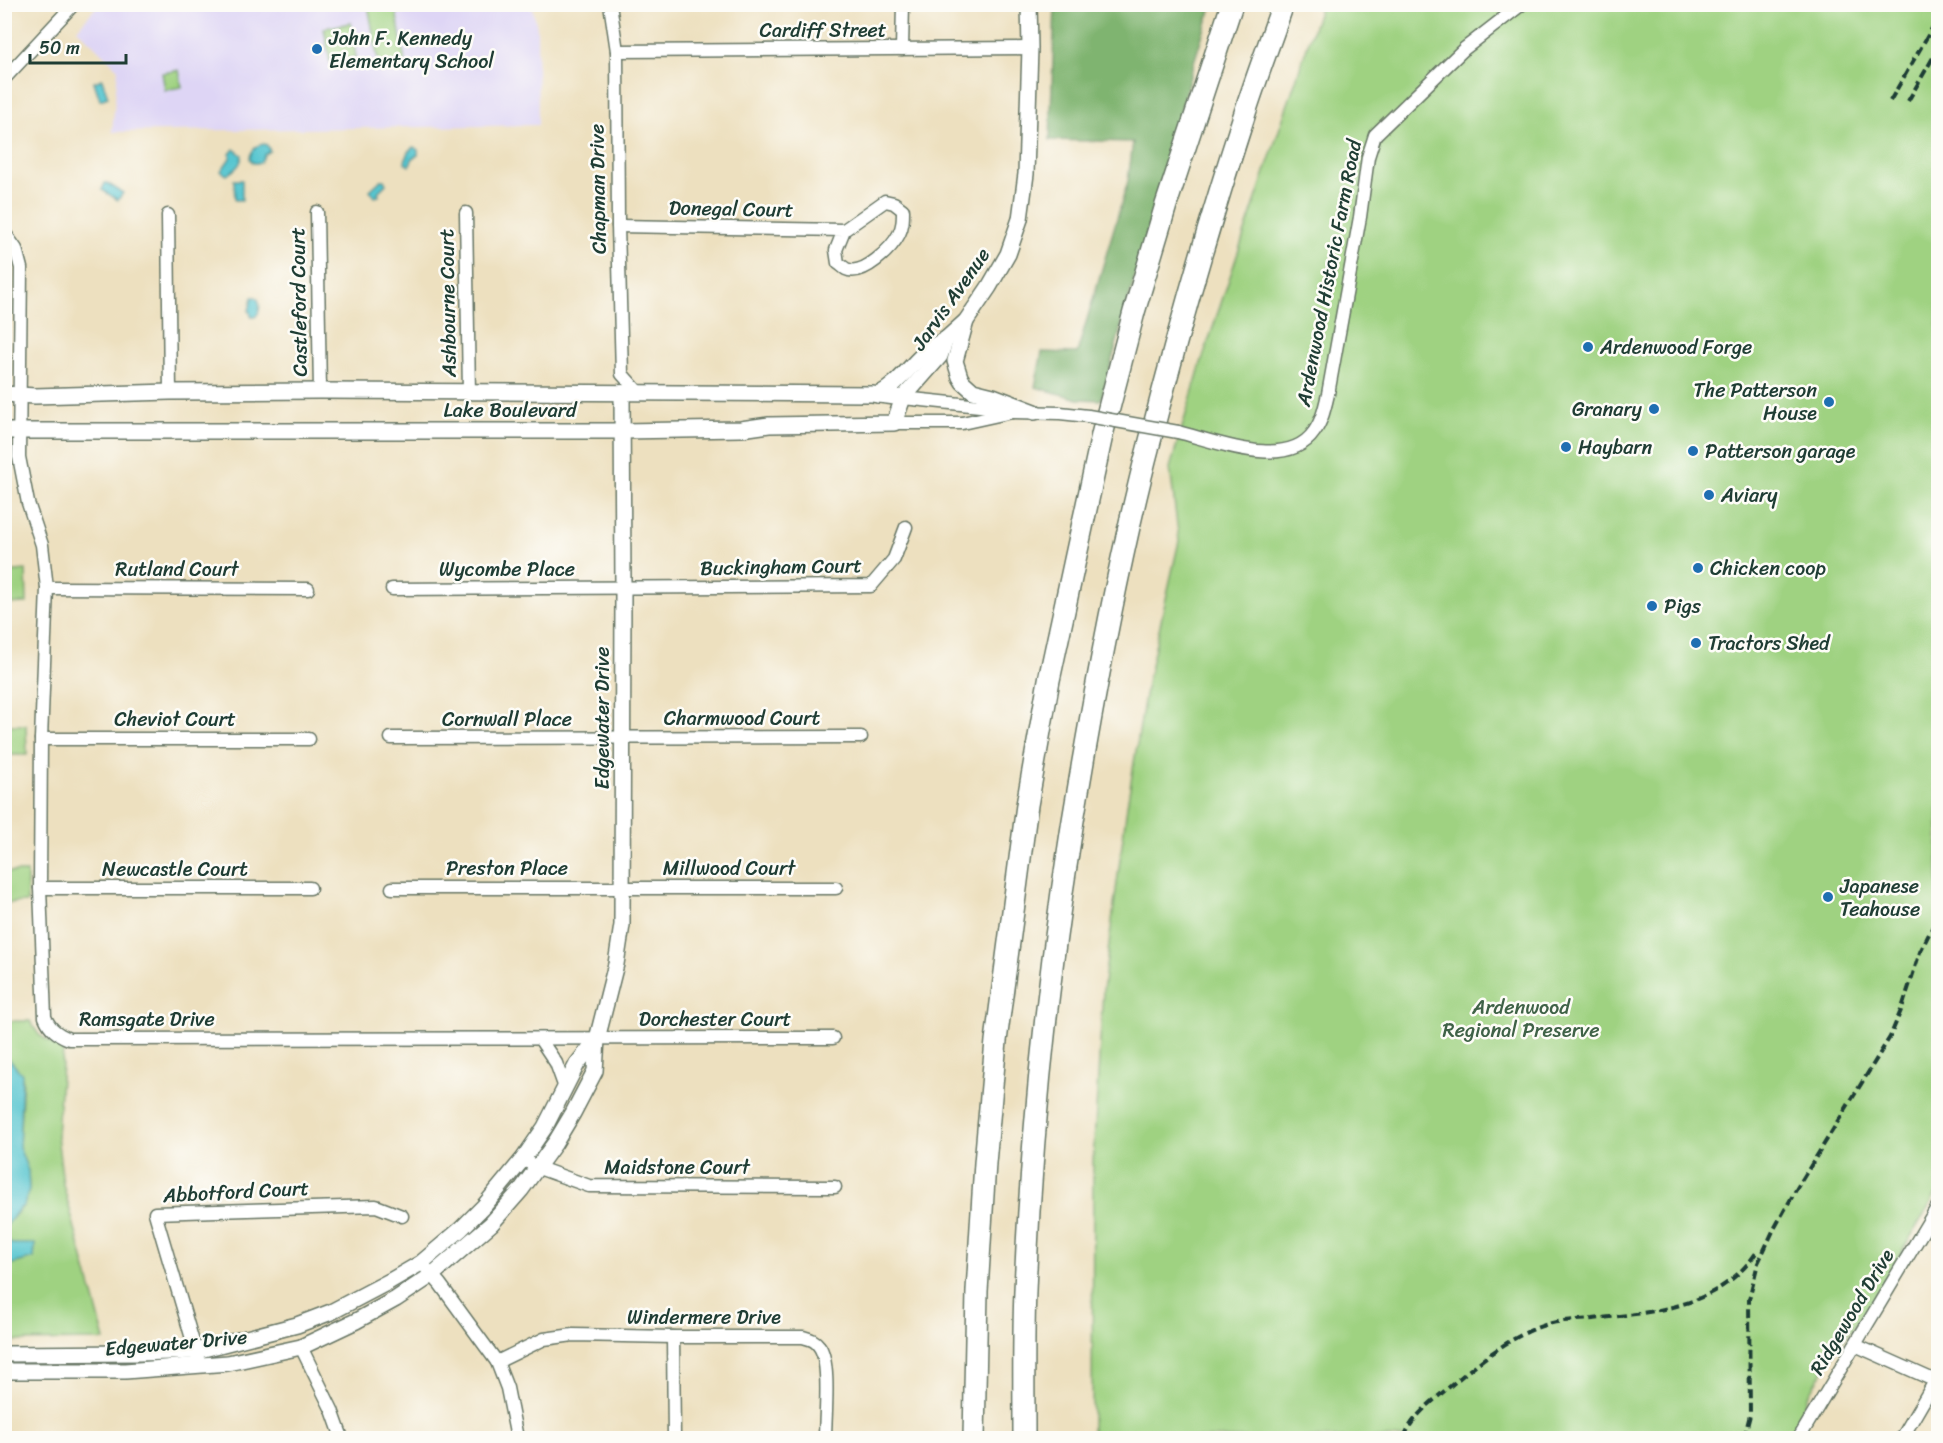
<svg xmlns="http://www.w3.org/2000/svg" width="1943" height="1443" font-family="Sriracha,sans-serif">
	<style>
		.built { fill: #ded5f5 }
		.green { fill: #9fd281; stroke: #5f885a; stroke-width: 1.5 }
		.forest { fill: #7fb46f; stroke: #4f7852; stroke-width: 1.5 }
		.water { fill: #59c6d0; stroke: #3c8282; stroke-width: 1.5 }
		.lines { fill: none; stroke-linecap: round; stroke-linejoin: round }
		.minor-casing { stroke: #677665; stroke-width: 15 }
		.tertiary-casing { stroke: #677665; stroke-width: 18 }
		.motorway-casing { stroke: #677665; stroke-width: 24 }
		.minor { stroke: #fff; stroke-width: 12 }
		.tertiary { stroke: #fff; stroke-width: 15 }
		.motorway { stroke: #fff; stroke-width: 21 }
		.rail { stroke: #1f3d34; stroke-width: 4; stroke-dasharray: 9 4.5; stroke-linecap: butt }
		.minor-bridge-casing { stroke: #677665; stroke-width: 15; stroke-linecap: butt }
		.minor-bridge { stroke: #fff; stroke-width: 12 }
		.poi-dot { fill: #1f6fb2; stroke: #fdfcf7; stroke-width: 2 }
		.labels { text-anchor: middle; dominant-baseline: central; stroke-width: 5; stroke-linejoin: round; paint-order: stroke }
		.street-label { font-size: 20px; fill: #1f3d34; stroke: #fdfcf7 }
		.poi-label { font-size: 20px; fill: #1f3d34; stroke: #fdfcf7; text-anchor: start }
		.park-label { font-size: 20px; fill: #3f6247; stroke: #fdfcf7 }
	</style>
	<rect width="100%" height="100%" fill="#fdfcf7"/>
	<filter id="ink" filterUnits="userSpaceOnUse"><feTurbulence type="fractalNoise" baseFrequency=".0167" numOctaves="2"/><feDisplacementMap in="SourceGraphic" scale="12" xChannelSelector="R" yChannelSelector="G"/><feConvolveMatrix kernelMatrix="1 2 1 2 8 2 1 2 1" color-interpolation-filters="sRGB"/></filter>
	<filter id="wash" filterUnits="userSpaceOnUse"><feTurbulence type="fractalNoise" baseFrequency=".008" numOctaves="4" result="noise"/><feDisplacementMap in="SourceGraphic" scale="24" xChannelSelector="R" yChannelSelector="G"/><feGaussianBlur stdDeviation="1.35" result="paint"/><feColorMatrix in="noise" values="0 0 0 0 0 0 0 0 0 0 0 0 0 0 0 0 0 1.4 0 .05"/><feComposite in="paint" operator="in"/></filter>
	<g filter="url(#wash)">
		<rect width="100%" height="100%" fill="#ede0bf"/>
		<path class="built" d="M98,5H532L537,28L538,125L112,132L118,69L77,29Z"/>
		<g class="green">
			<path d="M368,5H395L406,67L380,72Z"/>
			<path d="M1321,5H1938V1191L1869,1307L1836,1350L1808,1396L1789,1438H1092L1093,1162L1103,990L1127,806L1147,683L1179,541L1170,468L1202,360Z"/>
			<path d="M351,23L356,57L330,62L324,28Z"/>
			<path d="M179,70L182,87L165,90L162,73Z"/>
			<path d="M26,570L27,603L5,604V572Z"/>
			<path d="M5,725H26L27,755H5Z"/>
			<path d="M5,872H27V902L5,903Z"/>
			<path d="M4,1021H30L39,1035L63,1050L57,1135L63,1184L105,1340L5,1341V1266L34,1258L35,1245L11,1244L5,1237V1226L24,1205L29,1190L28,1171L19,1147L23,1080L8,1058L5,1057Z"/>
		</g>
		<path class="forest" d="M1055,5H1212L1194,62L1101,400L1078,399L1035,387L1042,352L1077,353L1128,181L1133,142L1050,140Z"/>
		<g class="water">
			<path d="M102,79L108,97L100,100L94,82Z"/>
			<path d="M264,144L267,145L270,151L265,154L260,163H253L250,159C250,152 256,145 264,144Z"/>
			<path d="M414,147L418,150V155L413,158L409,166L405,163C406,156 407,150 414,147Z"/>
			<path d="M234,149L242,155C241,166 235,169 227,175L221,171L230,158V154Z"/>
			<path d="M234,180H242V200H235Z"/>
			<path d="M381,180H384L386,184L378,192L379,196L375,197L370,190Z"/>
			<path d="M105,183H107L123,193L118,200L102,190Z"/>
			<path d="M252,297H256C261,302 261,312 255,317H252L249,311Z"/>
			<path d="M5,1057L8,1058L22,1074L19,1147L28,1171L29,1190L24,1205L18,1210L5,1228Z"/>
			<path d="M5,1237L11,1244H35L34,1258L5,1266Z"/>
		</g>
	</g>
	<g filter="url(#ink)">
		<g class="lines">
			<defs>
				<g id="minor">
					<path d="M610,4L617,51L618,226L622,374L639,393"/>
					<path d="M902,49L903,4"/>
					<path d="M617,51L1030,48"/>
					<path d="M4,79L74,4"/>
					<path d="M317,212L320,391"/>
					<path d="M466,213L469,393"/>
					<path d="M168,215L170,392"/>
					<path d="M618,226L844,230L885,201L894,203L903,210C903,219 903,226 899,234C892,248 863,277 846,269C843,267 841,265 838,263L836,250L844,230"/>
					<path d="M4,232L16,249L21,268L19,457L28,503L42,545L47,588L41,739L40,888L45,1017C50,1029 57,1034 69,1039L833,1038"/>
					<path d="M903,398L999,408L1013,412L1060,413L1088,416"/>
					<path d="M894,423H962L1012,412"/>
					<path d="M1178,432C1215,441 1287,471 1314,432C1322,421 1325,407 1328,394L1360,217L1368,157L1375,135L1464,49L1522,4"/>
					<path d="M47,588L308,589"/>
					<path d="M392,589L871,586L894,559L906,527"/>
					<path d="M391,738L861,737"/>
					<path d="M41,739H309"/>
					<path d="M40,888H310"/>
					<path d="M392,888H836"/>
					<path d="M540,1039L556,1063L565,1088"/>
					<path d="M523,1159L536,1167L589,1186L835,1187"/>
					<path d="M426,1268L440,1284L497,1362L507,1388L517,1438"/>
					<path d="M673,1337L674,1438"/>
					<path d="M1855,1345L1938,1382"/>
					<path d="M301,1347L332,1410L342,1438"/>
					<path d="M198,1359L155,1213L376,1206L402,1216"/>
					<path d="M497,1362L544,1339L573,1335L673,1337H803C810,1339 815,1340 819,1346C831,1361 825,1418 825,1438"/>
					<path d="M1799,1438L1938,1206"/>
					<path d="M1902,1438L1938,1376"/>
				</g>
				<g id="tertiary">
					<path d="M966,321L955,361L960,377L963,382L973,391L993,396L1035,412"/>
					<path d="M4,394L35,396L170,392L320,391L872,394L903,398"/>
					<path d="M878,395C899,384 911,364 929,349C934,345 941,342 946,339"/>
					<path d="M4,431H623L741,429L769,425L894,423L903,398L940,356L946,339L966,321L989,287L1008,254L1020,219L1026,174L1030,48L1029,4"/>
					<path d="M4,1354L139,1353L196,1351L297,1325L331,1312L390,1281L421,1263L461,1229L484,1206L523,1159L545,1127L577,1064L597,1039"/>
					<path d="M4,1371H125L228,1363L301,1347L356,1321L396,1299L432,1275L491,1224L521,1190L555,1143L573,1113L595,1071L597,1039L616,964L622,925L623,588L622,393"/>
				</g>
				<g id="motorway">
					<path d="M974,1438L977,1291L985,1163L996,1041L1027,805L1049,680L1102,435L1134,312L1166,205L1232,4"/>
					<path d="M1024,1438C1024,1389 1023,1340 1025,1291C1032,1110 1053,929 1085,750C1103,647 1123,543 1150,441C1178,331 1209,223 1244,116C1256,78 1270,42 1283,4"/>
				</g>
			</defs>
			<use href="#minor" class="minor-casing"/>
			<use href="#tertiary" class="tertiary-casing"/>
			<use href="#motorway" class="motorway-casing"/>
			<use href="#minor" class="minor"/>
			<use href="#tertiary" class="tertiary"/>
			<use href="#motorway" class="motorway"/>
			<g class="rail">
				<path d="M1890,101L1938,18"/>
				<path d="M1908,101L1938,49"/>
				<path d="M1404,1438C1411,1417 1432,1402 1448,1388C1477,1363 1515,1332 1552,1323C1565,1320 1580,1320 1593,1319C1654,1312 1718,1308 1756,1253"/>
				<path d="M1744,1438L1750,1415L1749,1299L1758,1263L1774,1229L1797,1188L1890,1037L1902,1008L1920,952L1938,916"/>
			</g>
			<defs>
				<path id="minor-bridge" d="M1088,416L1178,432"/>
			</defs>
			<use href="#minor-bridge" class="minor-bridge-casing"/>
			<use href="#minor-bridge" class="minor-bridge"/>
		</g>
	</g>
	<g class="poi-dot">
		<circle cx="317" cy="49" r="6"/>
		<circle cx="1588" cy="347" r="6"/>
		<circle cx="1829" cy="402" r="6"/>
		<circle cx="1654" cy="409" r="6"/>
		<circle cx="1566" cy="447" r="6"/>
		<circle cx="1693" cy="451" r="6"/>
		<circle cx="1709" cy="495" r="6"/>
		<circle cx="1698" cy="568" r="6"/>
		<circle cx="1652" cy="606" r="6"/>
		<circle cx="1696" cy="643" r="6"/>
		<circle cx="1828" cy="897" r="6"/>
	</g>
	<g class="labels">
		<g class="street-label">
			<text x="823" y="30">Cardiff Street</text>
			<text transform="translate(598 189) rotate(-91)">Chapman Drive</text>
			<text transform="translate(731 209) rotate(1)">Donegal Court</text>
			<text transform="translate(1329 273) rotate(-79)">Ardenwood Historic Farm Road</text>
			<text transform="translate(951 299) rotate(-55)">Jarvis Avenue</text>
			<text transform="translate(299 302) rotate(-91)">Castleford Court</text>
			<text transform="translate(448 303) rotate(-91)">Ashbourne Court</text>
			<text x="510" y="410">Lake Boulevard</text>
			<text transform="translate(781 567) rotate(-1)">Buckingham Court</text>
			<text x="177" y="569">Rutland Court</text>
			<text x="507" y="569">Wycombe Place</text>
			<text transform="translate(602 718) rotate(-90)">Edgewater Drive</text>
			<text x="742" y="718">Charmwood Court</text>
			<text x="175" y="719">Cheviot Court</text>
			<text x="507" y="719">Cornwall Place</text>
			<text x="507" y="868">Preston Place</text>
			<text x="729" y="868">Millwood Court</text>
			<text x="175" y="869">Newcastle Court</text>
			<text x="147" y="1019">Ramsgate Drive</text>
			<text x="715" y="1019">Dorchester Court</text>
			<text x="677" y="1167">Maidstone Court</text>
			<text transform="translate(236 1192) rotate(-3)">Abbotford Court</text>
			<text transform="translate(1852 1312) rotate(-59)">Ridgewood Drive</text>
			<text x="704" y="1317">Windermere Drive</text>
			<text transform="translate(176 1343) rotate(-5)">Edgewater Drive</text>
		</g>
		<g class="poi-label">
			<text x="329" y="38">John F. Kennedy<tspan x="329" dy="23">Elementary School</tspan></text>
			<text x="1600" y="347">Ardenwood Forge</text>
			<text x="1817" y="390" text-anchor="end">The Patterson<tspan x="1817" dy="23">House</tspan></text>
			<text x="1642" y="409" text-anchor="end">Granary</text>
			<text x="1578" y="447">Haybarn</text>
			<text x="1705" y="451">Patterson garage</text>
			<text x="1721" y="495">Aviary</text>
			<text x="1710" y="568">Chicken coop</text>
			<text x="1664" y="606">Pigs</text>
			<text x="1708" y="643">Tractors Shed</text>
			<text x="1840" y="886">Japanese<tspan x="1840" dy="23">Teahouse</tspan></text>
		</g>
		<g class="park-label">
			<text x="1521" y="1007">Ardenwood<tspan x="1521" dy="23">Regional Preserve</tspan></text>
		</g>
	</g>
	<rect width="1943" height="1443" fill="none" stroke="#fdfcf7" stroke-width="24"/>
	<path d="M30 54v9h96v-9" fill="none" stroke="#1f3d34" stroke-width="3"/>
	<text x="39" y="54" font-size="18" fill="#1f3d34" stroke="#fdfcf7" stroke-width="4.5" paint-order="stroke">50 m</text>
</svg>
